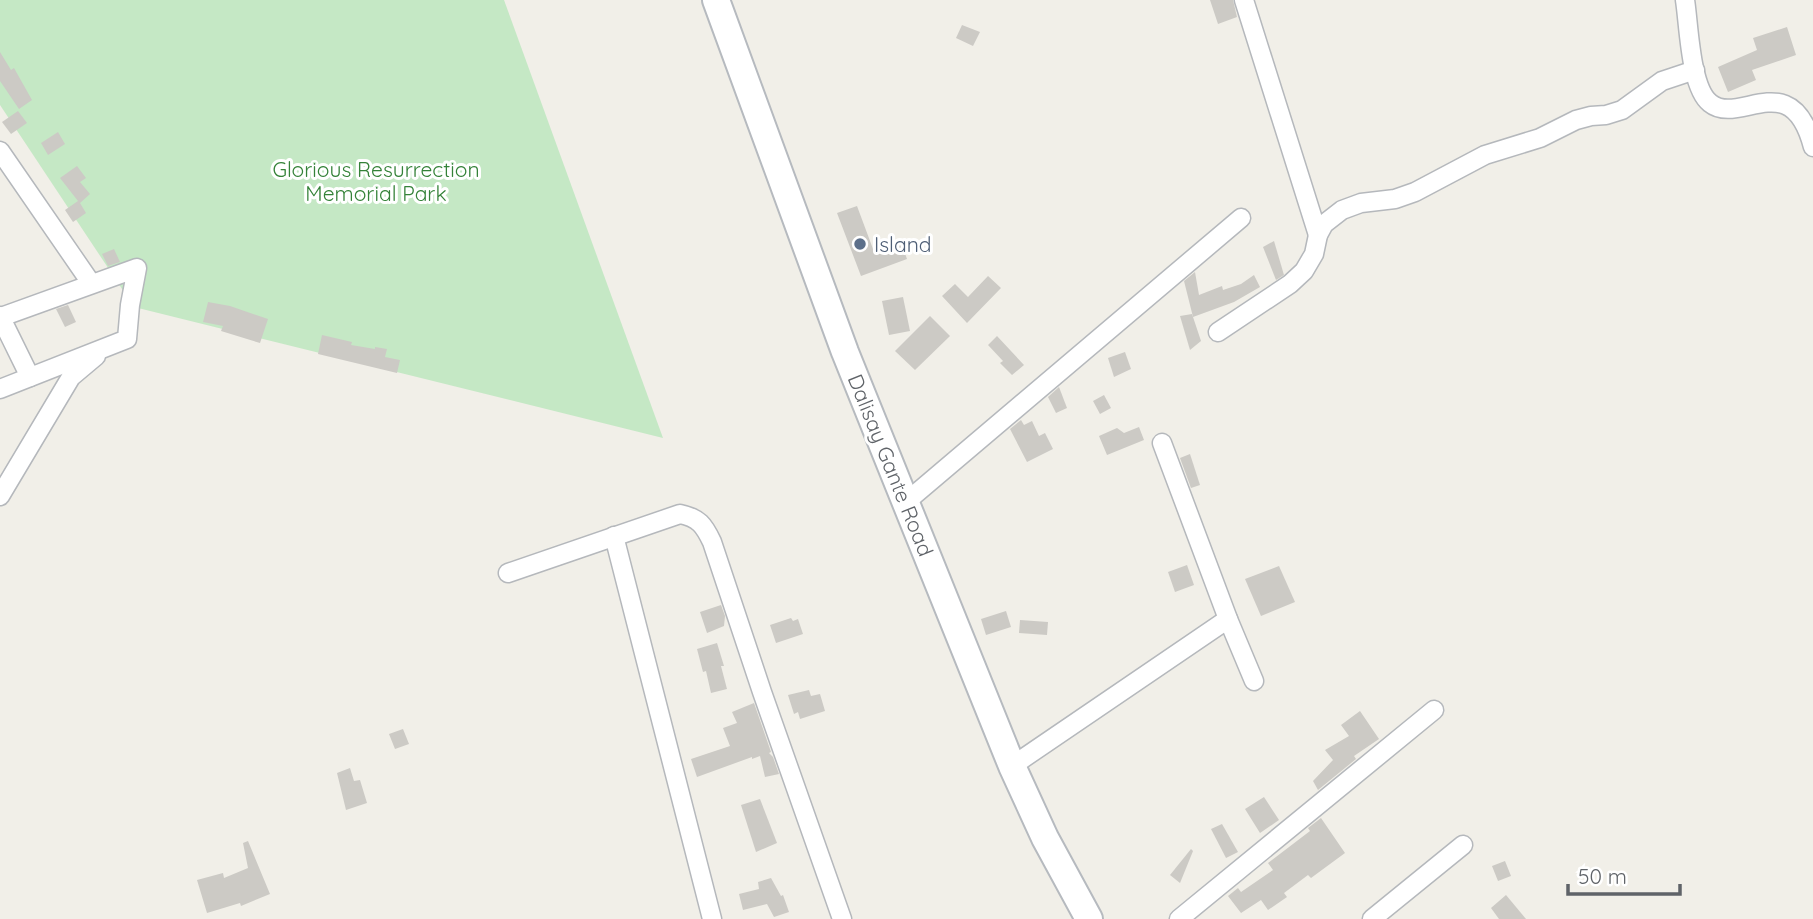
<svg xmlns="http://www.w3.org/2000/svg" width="1813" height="919" font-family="Quicksand,sans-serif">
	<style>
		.green { fill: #c5e8c5 }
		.building { fill: #cccac5 }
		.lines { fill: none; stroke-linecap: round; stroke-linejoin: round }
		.minor-casing { stroke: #b5b8bc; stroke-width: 21 }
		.secondary-casing { stroke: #b6babf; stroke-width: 30 }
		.minor { stroke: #fff; stroke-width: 18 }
		.secondary { stroke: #fff; stroke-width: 26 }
		.service-dot { fill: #5c6f8a; stroke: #fff; stroke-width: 2.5 }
		.labels { text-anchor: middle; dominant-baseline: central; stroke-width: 6; stroke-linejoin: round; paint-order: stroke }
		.park-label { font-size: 21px; fill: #348238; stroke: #fff }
		.service-label { font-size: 21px; fill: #4e5e75; stroke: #fff; text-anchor: start }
		.street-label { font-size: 21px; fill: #5f6368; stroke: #fff }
	</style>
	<rect width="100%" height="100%" fill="#f1efe8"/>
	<path class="green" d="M0,0H504L663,438L134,307L0,105Z"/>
	<g class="building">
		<path d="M1210,0H1233L1237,17L1218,24Z"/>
		<path d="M962,25L980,32L973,46L956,38Z"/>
		<path d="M1787,27L1796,55L1752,70L1756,80L1728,92L1718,67L1757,50L1753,38Z"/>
		<path d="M0,52L11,70L14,68L32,100L19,109L0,81Z"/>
		<path d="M18,111L27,123L11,134L2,122Z"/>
		<path d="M58,132L65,144L48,155L41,143Z"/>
		<path d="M77,166L86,178L80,182L90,194L80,203L86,213L73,222L65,210L78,201L60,178Z"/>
		<path d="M857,206L873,249L900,239L907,259L861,276L837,213Z"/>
		<path d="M1274,241L1284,275L1276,280L1263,247Z"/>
		<path d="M114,249L120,262L108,266L102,254Z"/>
		<path d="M1195,272L1199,295L1222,286L1223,290L1241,284L1254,275L1260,287L1234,302L1193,317L1184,281Z"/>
		<path d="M988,276L1001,288L967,323L942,296L955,284L968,297Z"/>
		<path d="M903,297L910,331L889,335L882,301Z"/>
		<path d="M208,302L230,306L268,319L260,343L221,331L223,326L203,322Z"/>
		<path d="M68,305L76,322L65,327L56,309Z"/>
		<path d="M1192,314L1201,341L1190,350L1180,316Z"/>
		<path d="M930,316L950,336L915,370L895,351Z"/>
		<path d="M322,335L352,342L351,345L375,349V347L387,349L385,357L400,360L397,373L318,354Z"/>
		<path d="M997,336L1024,365L1012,375L1000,363L1003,361L988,345Z"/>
		<path d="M1125,352L1131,369L1114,377L1108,358Z"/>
		<path d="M1059,387L1067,408L1056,413L1048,397Z"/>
		<path d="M1104,395L1111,408L1100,414L1093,401Z"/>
		<path d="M1021,420L1024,425L1032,421L1039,436L1045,433L1053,449L1027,462L1010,429Z"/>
		<path d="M1139,427L1144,440L1107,455L1099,436L1117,428L1124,433Z"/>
		<path d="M1190,454L1200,485L1191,488L1180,458Z"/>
		<path d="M1187,565L1194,585L1175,592L1168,572Z"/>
		<path d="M1279,566L1295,602L1261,616L1245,579Z"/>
		<path d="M721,605L725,616L724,626L707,633L700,612Z"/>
		<path d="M1006,611L1011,627L986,635L981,619Z"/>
		<path d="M791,618L793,621L798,619L803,634L776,643L770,625Z"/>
		<path d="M1020,620L1048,622L1047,635L1019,633Z"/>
		<path d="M717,643L724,666H721L727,689L711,693L706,671L703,672L697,649Z"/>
		<path d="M809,690L811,696L820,694L825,711L800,719L798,712L794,714L788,695Z"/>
		<path d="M754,703L771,752L769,753L773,757L779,774L765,777L760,756L752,759V757L697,777L691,759L730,746L723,728L737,723L732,712Z"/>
		<path d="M1360,711L1379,739L1354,756L1356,759L1318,790L1313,781L1333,760L1325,750L1349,736L1341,725Z"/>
		<path d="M403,729L409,744L395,749L389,734Z"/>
		<path d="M350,768L354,781L360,780L367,803L346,810L337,773Z"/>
		<path d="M1264,797L1279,820L1260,833L1245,809Z"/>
		<path d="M760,799L777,843L756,852L741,805Z"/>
		<path d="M1321,818L1345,853L1311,878L1308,875L1284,893L1287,897L1268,910L1261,900L1241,913L1228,896L1238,888L1241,892L1273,870L1268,863L1310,831L1308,828Z"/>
		<path d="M1222,824L1238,852L1226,858L1211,829Z"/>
		<path d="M248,841L270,894L241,906L240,903L207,913L197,880L223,873L224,878L248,868L243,843Z"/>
		<path d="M1191,849L1193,851L1180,883L1170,875Z"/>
		<path d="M1505,861L1511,876L1498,881L1492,866Z"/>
		<path d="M771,878L781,896L783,895L789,912L774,917L767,904L743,910L739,894L759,889L758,882Z"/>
		<path d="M1506,895L1526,919H1499L1491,908Z"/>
	</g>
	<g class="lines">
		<defs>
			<g id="minor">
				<path d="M1244,0L1318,235"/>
				<path d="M1685,0C1689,25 1690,87 1710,103C1739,127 1791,64 1813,147"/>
				<path d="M0,151L91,283"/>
				<path d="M0,316L30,377"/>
				<path d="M1218,332L1290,284L1304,271L1314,254L1318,235L1324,224L1342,210L1361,203L1395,199L1415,192L1485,155L1540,138L1576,120L1591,116L1606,115L1622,110L1662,81L1695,70"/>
				<path d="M0,389L127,339L130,305L137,268L1,317"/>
				<path d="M1162,443L1228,619L1254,681"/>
				<path d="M0,496L71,377L96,356"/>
				<path d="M906,502L1241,218"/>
				<path d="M614,536L712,919"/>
				<path d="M508,573L680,514C699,518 704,525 712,542L762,692L842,919"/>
				<path d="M1012,766L1228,619"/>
				<path d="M1179,919L1434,710"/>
				<path d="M1372,919L1463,845"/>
			</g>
			<path id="secondary" d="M716,0L845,352L1012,766L1045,838L1089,919"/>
		</defs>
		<use href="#minor" class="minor-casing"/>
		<use href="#secondary" class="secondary-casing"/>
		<use href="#minor" class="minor"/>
		<use href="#secondary" class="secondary"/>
	</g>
	<circle class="service-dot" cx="860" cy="244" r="7"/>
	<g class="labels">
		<g class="park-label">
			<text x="376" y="169">Glorious Resurrection<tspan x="376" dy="24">Memorial Park</tspan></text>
		</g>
		<g class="service-label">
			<text x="874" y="244">Island</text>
		</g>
		<g class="street-label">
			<text transform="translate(891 465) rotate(68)">Dalisay Gante Road</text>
		</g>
	</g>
	<path d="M1568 884v10h112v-10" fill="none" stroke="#5f6368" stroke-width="3.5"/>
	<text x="1578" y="884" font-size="21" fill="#5f6368" stroke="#ffffff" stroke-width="5" paint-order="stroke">50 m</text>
</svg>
